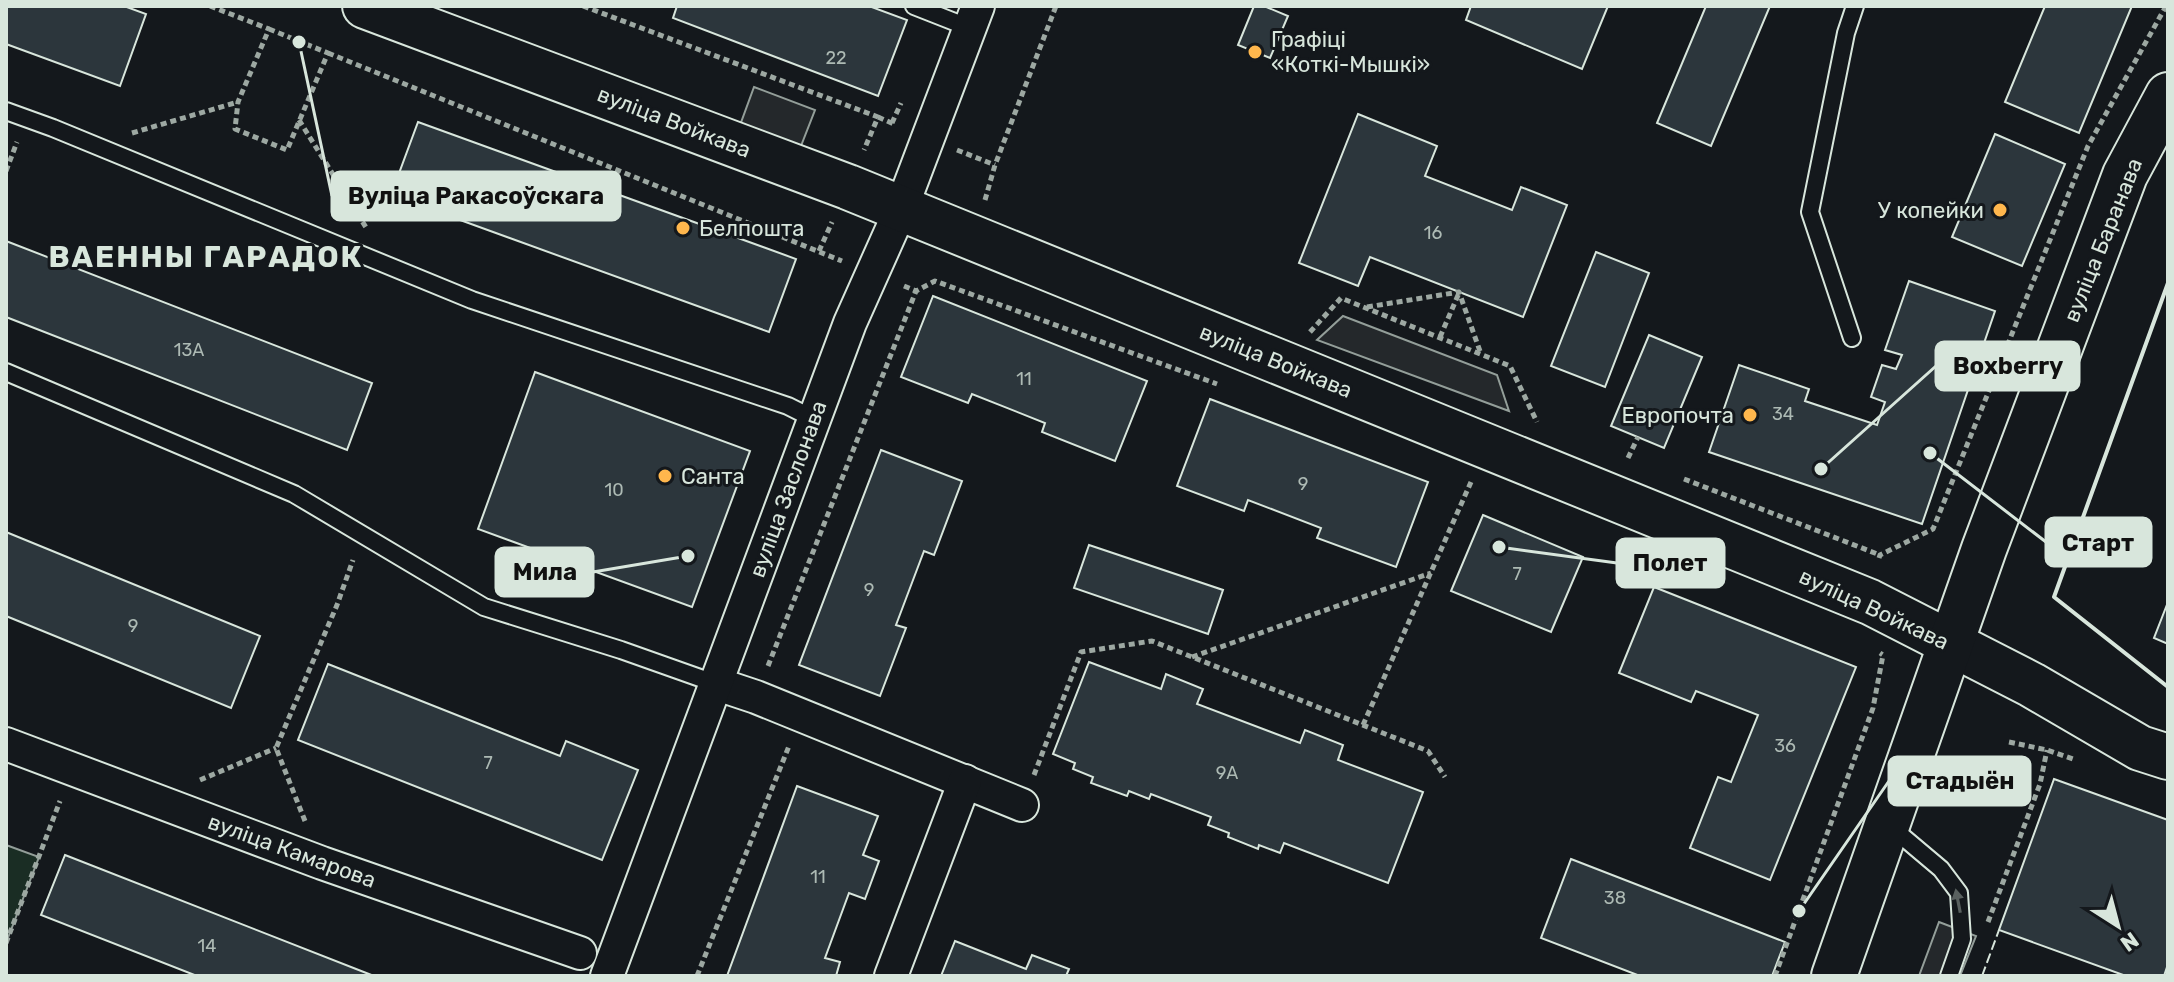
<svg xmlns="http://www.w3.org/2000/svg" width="2174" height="982" font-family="Rubik,sans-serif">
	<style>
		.green { fill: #1a2d24; stroke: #939e99; stroke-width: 2 }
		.parking { fill: #24282b; stroke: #939e99; stroke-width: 2 }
		.building { fill: #2c363c; stroke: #d8e6dc; stroke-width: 2 }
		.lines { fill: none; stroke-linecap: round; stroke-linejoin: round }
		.lane-casing { stroke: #d8e6dc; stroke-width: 20 }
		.street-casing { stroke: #d8e6dc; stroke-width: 36 }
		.secondary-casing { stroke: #d8e6dc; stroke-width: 48 }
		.path { stroke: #9da8a2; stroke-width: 5; stroke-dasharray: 6 4; stroke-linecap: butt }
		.lane { stroke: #14181c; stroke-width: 16 }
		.street { stroke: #14181c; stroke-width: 32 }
		.secondary { stroke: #14181c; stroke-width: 44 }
		.fence { stroke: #d8e6dc; stroke-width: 2; stroke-dasharray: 10 4; stroke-linecap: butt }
		.wall { stroke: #d8e6dc; stroke-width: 4 }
		.oneway { fill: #59605f }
		.poi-dot { fill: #ffb74d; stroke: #14181c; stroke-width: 3 }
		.labels { text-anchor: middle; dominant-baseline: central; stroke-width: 6; stroke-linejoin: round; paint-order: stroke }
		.number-label { font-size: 18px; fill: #adbab4 }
		.poi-label { font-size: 22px; fill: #d8e6dc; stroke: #14181c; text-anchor: start }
		.street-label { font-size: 22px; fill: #d8e6dc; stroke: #14181c }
		.district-label { font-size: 30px; font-weight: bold; letter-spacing: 2px; fill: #d8e6dc; stroke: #14181c }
		.leader { fill: none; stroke: #d8e6dc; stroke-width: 3 }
		.callout-dot { fill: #d8e6dc; stroke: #14181c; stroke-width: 3 }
		.callout { fill: #d8e6dc; stroke: #d8e6dc; stroke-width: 3 }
		.callout-label { font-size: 24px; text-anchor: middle; font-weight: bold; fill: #111 }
	</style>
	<rect width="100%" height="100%" fill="#14181c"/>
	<path class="green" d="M6,845L39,857L6,943Z"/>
	<g class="parking">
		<path d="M754,87L815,110L799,151L739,128Z"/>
		<path d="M1343,316L1497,375L1509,411L1317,340Z"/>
		<path d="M1939,922L1976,936L1960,976H1919Z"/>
	</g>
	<g class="building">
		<path d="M6,6H124L146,14L120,86L6,44Z"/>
		<path d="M677,6H869L907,20L878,96L673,18Z"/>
		<path d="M1254,6H1264L1288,16L1270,58L1238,45Z"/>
		<path d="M1471,6H1608L1582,69L1466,20Z"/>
		<path d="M1706,6H1770L1711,146L1657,123Z"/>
		<path d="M2045,6H2132L2079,133L2005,102Z"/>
		<path d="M1358,114L1437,146L1425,176L1512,210L1521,187L1567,205L1523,317L1370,257L1358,286L1299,263Z"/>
		<path d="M418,122L796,259L769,332L391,195Z"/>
		<path d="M1995,134L2065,164L2022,266L1952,237Z"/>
		<path d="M6,241L372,383L347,450L6,317Z"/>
		<path d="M1596,252L1649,273L1605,387L1551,366Z"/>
		<path d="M1909,281L1995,311L1922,524L1709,452L1739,365L1809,389L1805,401L1877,425L1885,402L1871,397L1882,365L1896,369L1902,355L1885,350Z"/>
		<path d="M933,296L1147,381L1115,461L1042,432L1045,423L972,394L968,403L901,377Z"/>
		<path d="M1649,335L1702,357L1664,448L1611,426Z"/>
		<path d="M535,372L750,451L692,607L478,529Z"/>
		<path d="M1210,399L1428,482L1396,567L1317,538L1321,528L1248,500L1244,511L1177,486Z"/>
		<path d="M881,450L962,481L934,555L924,551L896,625L906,628L880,696L799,665Z"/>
		<path d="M1483,515L1583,557L1551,632L1451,591Z"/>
		<path d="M6,532L260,636L231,708L6,616Z"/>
		<path d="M1089,545L1223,590L1208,634L1074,588Z"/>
		<path d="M1654,587L1856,667L1770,880L1690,848L1718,777L1731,782L1758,715L1696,691L1691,702L1619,673Z"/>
		<path d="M2168,602V644L2154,638Z"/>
		<path d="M1089,662L1161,689L1166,674L1203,689L1197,704L1300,743L1305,730L1343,745L1338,760L1423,792L1388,883L1284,843L1280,853L1259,845L1258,849L1228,837L1229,833L1208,825L1211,817L1151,794L1149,799L1129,791L1127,796L1091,783L1093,777L1073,769L1075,763L1053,754Z"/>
		<path d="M328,664L560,756L566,741L638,770L602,860L298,740Z"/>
		<path d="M2054,779L2168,820V964L2164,976H2126L1999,930Z"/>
		<path d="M797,786L878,816L863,855L879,861L865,899L849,893L825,958L840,962L836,976H727Z"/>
		<path d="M65,855L374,976H197L41,915Z"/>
		<path d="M1571,859L1785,942L1772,976H1640L1541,938Z"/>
		<path d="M955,941L1026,969L1032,955L1069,969L1066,976H941Z"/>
	</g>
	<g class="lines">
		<defs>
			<g id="lane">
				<path d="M914,6L970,28"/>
				<path d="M6,111L53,128L472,300L788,406L814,419"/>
				<path d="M1852,338L1810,212L1846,33L1855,6"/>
				<path d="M6,372L294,494L484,607L621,650L717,684"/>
				<path d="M1890,826L1941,869L1959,893L1962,939L1949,976"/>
			</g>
			<g id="street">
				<path d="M717,684L756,697L1022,805"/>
				<path d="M6,744L322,863L580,953"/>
				<path d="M607,976L850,323L901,209L978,6"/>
				<path d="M891,976L965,781"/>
			</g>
			<g id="secondary">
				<path d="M365,6L848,187L1870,602L2032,685L2140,748L2168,757"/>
				<path d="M1834,976L1984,549L2125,175L2168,95"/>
			</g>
		</defs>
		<use href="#lane" class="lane-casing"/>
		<use href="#street" class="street-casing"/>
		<use href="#secondary" class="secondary-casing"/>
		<g class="path">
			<path d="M210,6L269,29"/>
			<path d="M583,6L878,117L864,150"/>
			<path d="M269,29L328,53L287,150L235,129L238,102Z"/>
			<path d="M328,53L842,261"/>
			<path d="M878,117L896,125"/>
			<path d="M299,120L367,229"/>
			<path d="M892,123L901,103"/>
			<path d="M132,133L238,102"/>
			<path d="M957,150L995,165"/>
			<path d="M6,171L17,142"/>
			<path d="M985,200L995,165L1056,6"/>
			<path d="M819,251L832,222"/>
			<path d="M904,286L916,291L935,281L1217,384"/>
			<path d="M1367,307L1459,292L1481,354"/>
			<path d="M1310,332L1341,298L1510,366L1537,422"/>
			<path d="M1440,337L1459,293"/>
			<path d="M1628,458L1638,437"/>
			<path d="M1684,479L1880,555"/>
			<path d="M1879,558L1880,555L1933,529L2088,146L2166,6"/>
			<path d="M1192,657L1431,573"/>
			<path d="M768,666L916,291"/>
			<path d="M1363,725L1471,482"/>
			<path d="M2009,742L2047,750L2073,759"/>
			<path d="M1034,775L1081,652L1152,641L1428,751L1445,777"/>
			<path d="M200,780L276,748"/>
			<path d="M305,821L276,748L337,605L353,560"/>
			<path d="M1988,922L2040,784L2047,750"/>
			<path d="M6,943L60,801"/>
			<path d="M697,976L789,746"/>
			<path d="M1775,976L1873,708L1883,655L1880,653"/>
		</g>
		<use href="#lane" class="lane"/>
		<use href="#street" class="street"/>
		<use href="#secondary" class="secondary"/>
		<path class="fence" d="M1982,976L1999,930"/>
		<path class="wall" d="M2168,283L2054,597L2168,687"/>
	</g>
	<defs><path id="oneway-solid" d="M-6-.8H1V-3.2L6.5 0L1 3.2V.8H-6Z" transform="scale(2)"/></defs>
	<use class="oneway" href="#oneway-solid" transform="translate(1958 901) rotate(-101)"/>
	<g class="poi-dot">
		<circle cx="1255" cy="52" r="8"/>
		<circle cx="2000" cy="210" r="8"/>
		<circle cx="683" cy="228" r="8"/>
		<circle cx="1750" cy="415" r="8"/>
		<circle cx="665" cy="476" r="8"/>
	</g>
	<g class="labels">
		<g class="number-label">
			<text x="836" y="58">22</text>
			<text x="1433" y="233">16</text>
			<text x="189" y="350">13А</text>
			<text x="1024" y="379">11</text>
			<text x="1783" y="414">34</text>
			<text x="1303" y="484">9</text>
			<text x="614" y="490">10</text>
			<text x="1517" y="574">7</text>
			<text x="869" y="590">9</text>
			<text x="133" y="626">9</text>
			<text x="1785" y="746">36</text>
			<text x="488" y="763">7</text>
			<text x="1227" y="773">9А</text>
			<text x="818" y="877">11</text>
			<text x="1615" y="898">38</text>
			<text x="207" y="946">14</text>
		</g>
		<g class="poi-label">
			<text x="1271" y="39">Графіці<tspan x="1271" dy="25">«Коткі-Мышкі»</tspan></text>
			<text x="1984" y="210" text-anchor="end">У копейки</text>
			<text x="699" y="228">Белпошта</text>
			<text x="1734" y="415" text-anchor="end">Европочта</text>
			<text x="681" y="476">Санта</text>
		</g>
		<g class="street-label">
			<text transform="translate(674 122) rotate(21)">вуліца Войкава</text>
			<text transform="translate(2103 240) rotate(-68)">вуліца Баранава</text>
			<text transform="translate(1276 361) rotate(22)">вуліца Войкава</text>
			<text transform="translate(788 489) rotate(-70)">вуліца Заслонава</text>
			<text transform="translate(1874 609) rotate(25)">вуліца Войкава</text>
			<text transform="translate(292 851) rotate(20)">вуліца Камарова</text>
		</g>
		<g class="district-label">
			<text x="206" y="257">ВАЕННЫ ГАРАДОК</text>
		</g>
	</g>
	<path class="leader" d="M299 42L332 196M1821 469L1936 366M1930 453L2046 542M1499 547L1617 563M688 556L593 572M1799 911L1889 781"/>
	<g class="callout-dot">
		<circle cx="299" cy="42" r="8"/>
		<circle cx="1821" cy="469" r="8"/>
		<circle cx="1930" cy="453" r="8"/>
		<circle cx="1499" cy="547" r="8"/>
		<circle cx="688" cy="556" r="8"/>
		<circle cx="1799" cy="911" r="8"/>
	</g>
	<g class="callout">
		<rect x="332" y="172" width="288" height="48" rx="8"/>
		<rect x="1936" y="342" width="143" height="48" rx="8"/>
		<rect x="2046" y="518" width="105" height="48" rx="8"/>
		<rect x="1617" y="539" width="107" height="48" rx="8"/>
		<rect x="496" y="548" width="97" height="48" rx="8"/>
		<rect x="1889" y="757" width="141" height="48" rx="8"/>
	</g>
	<g class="callout-label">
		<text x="476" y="204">Вуліца Ракасоўскага</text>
		<text x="2008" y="374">Boxberry</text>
		<text x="2098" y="551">Старт</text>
		<text x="1670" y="571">Полет</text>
		<text x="545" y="580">Мила</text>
		<text x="1960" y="789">Стадыён</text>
	</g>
	<rect width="2174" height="982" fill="none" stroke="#d8e6dc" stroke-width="16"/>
	<g transform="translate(2118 926) rotate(144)" stroke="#14181c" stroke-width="6" paint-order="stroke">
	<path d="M0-6L14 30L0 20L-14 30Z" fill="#d8e6dc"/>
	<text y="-12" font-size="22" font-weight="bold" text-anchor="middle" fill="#d8e6dc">N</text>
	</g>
</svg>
